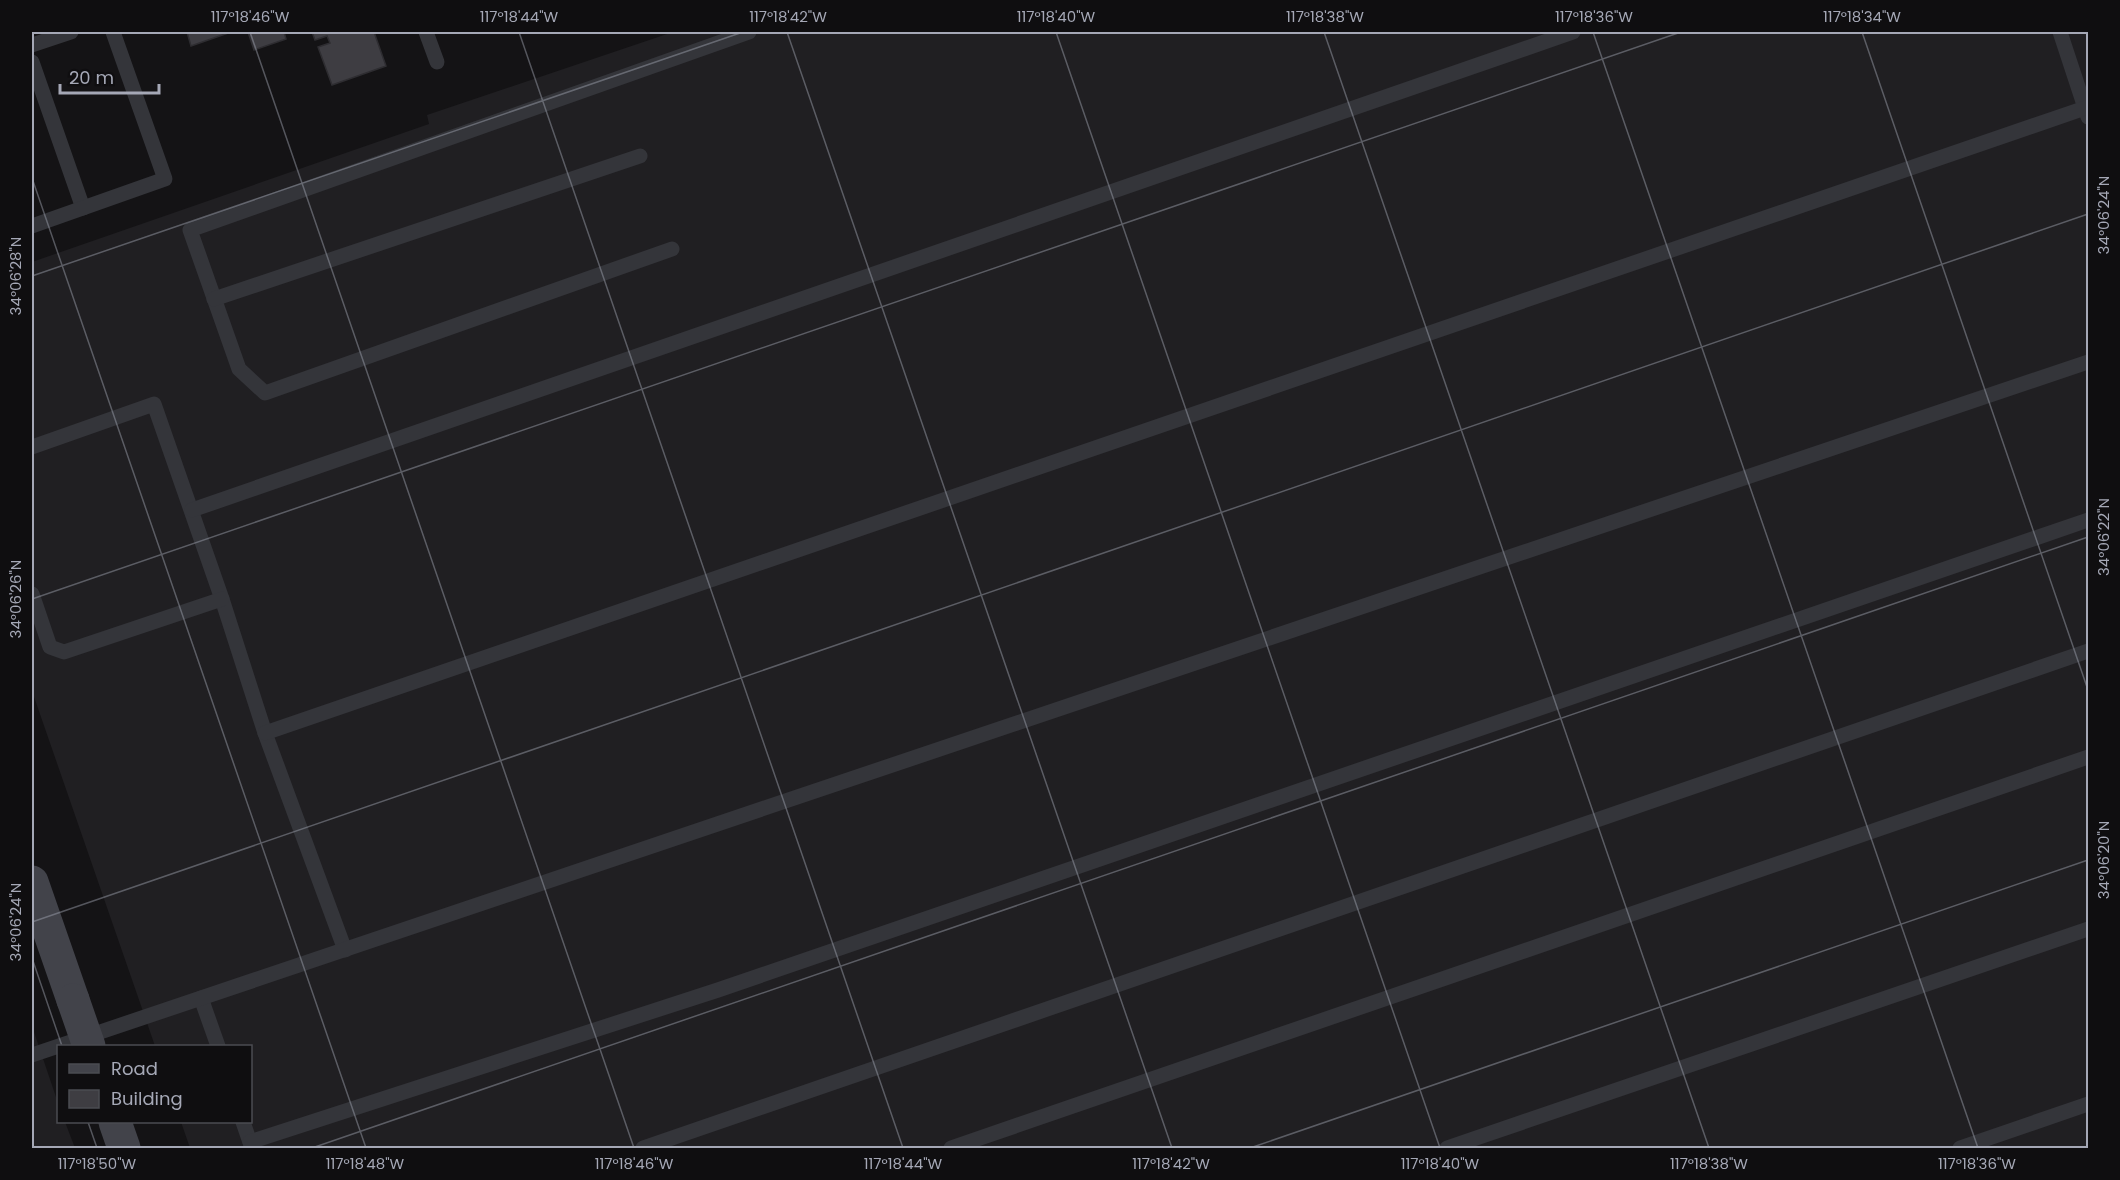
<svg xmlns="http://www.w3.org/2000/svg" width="2120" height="1180" font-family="Poppins,sans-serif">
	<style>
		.built { fill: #201f22 }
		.building { fill: #3e3d42; stroke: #2e2d31; stroke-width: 1.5 }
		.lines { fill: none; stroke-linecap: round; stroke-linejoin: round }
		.lane { stroke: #34353a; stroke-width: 15 }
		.secondary { stroke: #42434a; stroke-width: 33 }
		.secondary-bridge { stroke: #42434a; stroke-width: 33 }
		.ticks { fill: none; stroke: #a5a8b6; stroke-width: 1.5; stroke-opacity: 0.45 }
		.neatline { fill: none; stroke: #a5a8b6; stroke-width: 2 }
		.ticks-label { font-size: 15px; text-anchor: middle; fill: #a5a8b6 }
	</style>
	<rect width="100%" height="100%" fill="#141315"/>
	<g class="built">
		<path d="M673,32H2088V1148H190L181,1122H250V1046H155L32,691V262L429,124L427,115Z"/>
		<path d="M32,1026L58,1103V1122H65L75,1148H32Z"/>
	</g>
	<g class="building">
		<path d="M187,32H231L191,46Z"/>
		<path d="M248,32H284L286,39L254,50Z"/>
		<path d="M312,32H374L386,66L332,85L318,47L330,43L327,36L315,40Z"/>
	</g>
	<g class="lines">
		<g class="lane">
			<path d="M426,32L437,62"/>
			<path d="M2060,32L2088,117"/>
			<path d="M32,45L71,32"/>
			<path d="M32,62L83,208"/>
			<path d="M32,226L165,179L113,32"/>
			<path d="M672,249L265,393L239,369L190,230L749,32"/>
			<path d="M214,299L640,156"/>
			<path d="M32,447L154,404L222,599L265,733L345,950"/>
			<path d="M192,510L1573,32"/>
			<path d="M32,594L50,647L64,652L222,599"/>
			<path d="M265,733L2088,107"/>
			<path d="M201,998L218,1046"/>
			<path d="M32,1055L2088,362"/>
			<path d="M243,1122L252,1148"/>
			<path d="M250,1142L718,990L2088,520"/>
			<path d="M643,1148C1126,985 1606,815 2088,651"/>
			<path d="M951,1148L2088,757"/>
			<path d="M1447,1148L2088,929"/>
			<path d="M1960,1148L2088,1104"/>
		</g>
		<g class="secondary">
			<path d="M32,882L73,1000"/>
			<path d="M115,1122L124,1148"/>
		</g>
		<path class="secondary-bridge" d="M73,1000L89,1046"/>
	</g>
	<path class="ticks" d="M250,32L634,1148M519,32L903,1148M787,32L1172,1148M1056,32L1440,1148M1324,32L1709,1148M1593,32L1978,1148M1862,32L2088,690M32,178L366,1148M32,276L743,32M32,599L1681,32M32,922L2088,214M32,958L62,1046M88,1122L97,1148M312,1148L2088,537M1250,1148L2088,860"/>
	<rect width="2120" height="1180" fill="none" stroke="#0f0e10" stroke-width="66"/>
	<rect x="57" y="1045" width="195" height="78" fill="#0f0e10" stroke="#4b4c52" stroke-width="1.5"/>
	<rect x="69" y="1064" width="30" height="9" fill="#42434a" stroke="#4b4c52" stroke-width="1.5"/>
	<text x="111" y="1075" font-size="18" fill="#a5a8b6">Road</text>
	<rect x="69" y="1090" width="30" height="18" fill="#3e3d42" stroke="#4b4c52" stroke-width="1.5"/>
	<text x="111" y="1105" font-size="18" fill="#a5a8b6">Building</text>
	<path d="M60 84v9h99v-9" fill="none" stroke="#a5a8b6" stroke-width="3"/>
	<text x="69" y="84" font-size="18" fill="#a5a8b6" stroke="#0f0e10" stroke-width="4.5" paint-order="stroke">20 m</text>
	<rect x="33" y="33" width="2054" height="1114" class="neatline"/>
	<g class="ticks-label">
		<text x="250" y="22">117°18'46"W</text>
		<text x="519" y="22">117°18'44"W</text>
		<text x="788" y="22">117°18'42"W</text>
		<text x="1056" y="22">117°18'40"W</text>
		<text x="1325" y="22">117°18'38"W</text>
		<text x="1594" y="22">117°18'36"W</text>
		<text x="1862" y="22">117°18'34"W</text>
		<text transform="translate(2104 215) rotate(-90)" y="5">34°06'24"N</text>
		<text transform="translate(16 276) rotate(-90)" y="5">34°06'28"N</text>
		<text transform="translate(2104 537) rotate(-90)" y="5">34°06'22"N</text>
		<text transform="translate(16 599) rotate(-90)" y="5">34°06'26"N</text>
		<text transform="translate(2104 860) rotate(-90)" y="5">34°06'20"N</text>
		<text transform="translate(16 922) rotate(-90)" y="5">34°06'24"N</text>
		<text x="97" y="1169">117°18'50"W</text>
		<text x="365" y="1169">117°18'48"W</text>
		<text x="634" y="1169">117°18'46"W</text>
		<text x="903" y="1169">117°18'44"W</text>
		<text x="1171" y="1169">117°18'42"W</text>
		<text x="1440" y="1169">117°18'40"W</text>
		<text x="1709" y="1169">117°18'38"W</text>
		<text x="1977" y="1169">117°18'36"W</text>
	</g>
</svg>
